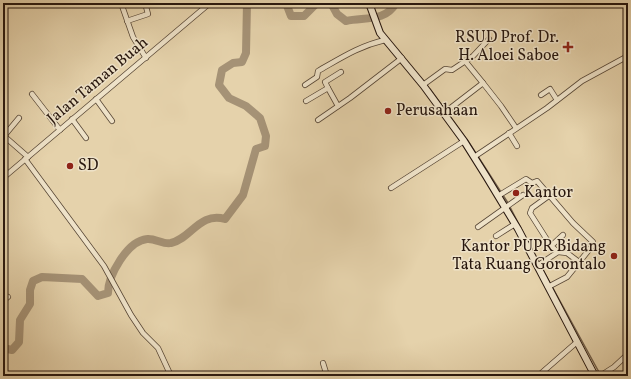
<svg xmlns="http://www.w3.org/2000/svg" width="631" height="379" font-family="Vollkorn,serif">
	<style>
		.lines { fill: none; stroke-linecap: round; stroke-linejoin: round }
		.stream { stroke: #73614c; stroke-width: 1.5 }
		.river { stroke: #a59276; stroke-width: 8 }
		.street-casing { stroke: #574635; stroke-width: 6 }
		.secondary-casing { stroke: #28170e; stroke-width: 8 }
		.street { stroke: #eee2c8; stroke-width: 4.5 }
		.secondary { stroke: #eee2c8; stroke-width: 6 }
		.poi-dot { fill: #8f2418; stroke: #eee2c8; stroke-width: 1.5 }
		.labels { text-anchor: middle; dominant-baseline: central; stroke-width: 3; stroke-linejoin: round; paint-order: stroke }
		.poi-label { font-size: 16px; fill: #28170e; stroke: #eee2c8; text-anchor: start }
		.street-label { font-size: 16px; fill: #28170e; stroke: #eee2c8 }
	</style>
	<rect width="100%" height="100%" fill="#e5d2ab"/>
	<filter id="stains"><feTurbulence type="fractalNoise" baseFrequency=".005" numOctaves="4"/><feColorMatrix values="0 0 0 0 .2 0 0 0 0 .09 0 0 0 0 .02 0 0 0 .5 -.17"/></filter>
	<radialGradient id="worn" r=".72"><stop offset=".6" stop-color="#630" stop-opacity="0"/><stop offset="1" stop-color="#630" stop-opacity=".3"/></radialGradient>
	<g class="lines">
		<g class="stream">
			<path d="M430,89L468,141L508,203"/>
			<path d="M510,207L528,242"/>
			<path d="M543,270L600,374"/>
		</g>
		<g class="river">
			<path d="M286,3L291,16H304L316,4L319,3"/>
			<path d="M331,3L337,14L346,21C366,17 385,22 396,3"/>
			<path d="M3,348L12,350L19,342L20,320L30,304V290L33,281L42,277L82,279L98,296L108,293C108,276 127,241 147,239C155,238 164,245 171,243C192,238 199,212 225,219L243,195L256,149L265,146L266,136L260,118L246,106L229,98L219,85L222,70L233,63L242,62L246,53L247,3"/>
		</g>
		<defs>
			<g id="street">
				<path d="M121,3L133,37L146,58"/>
				<path d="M127,21L148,14L145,3"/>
				<path d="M465,61L483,83"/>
				<path d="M305,85L317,77L318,71C341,58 359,46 385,40"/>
				<path d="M423,85L445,69L452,70L473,56L489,39"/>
				<path d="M328,88L325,82L341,72"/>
				<path d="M32,94L60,130"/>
				<path d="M541,95L550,89L557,100"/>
				<path d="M96,99L112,121"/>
				<path d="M306,101L328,88L338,106"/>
				<path d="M444,113L483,83L501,106L516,128"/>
				<path d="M19,118L4,136L28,157"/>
				<path d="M72,119L86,138"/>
				<path d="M318,120L350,98L402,58"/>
				<path d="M509,133L517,146"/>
				<path d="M474,157L547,108L582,81L628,56"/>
				<path d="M25,159L104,266L131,315L143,333L158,348L171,376"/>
				<path d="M3,178L210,3"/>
				<path d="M391,188L464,141"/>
				<path d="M550,195L532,208L530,213L551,246"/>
				<path d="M498,196L526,179L532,183L537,181L573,223L593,242V245L567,277L548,287"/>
				<path d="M478,227L523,195"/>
				<path d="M563,235L551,246L558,252L567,253L579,262"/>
				<path d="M496,236L515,224"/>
				<path d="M537,266L558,252"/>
				<path d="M3,301L8,297"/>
				<path d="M323,363L327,376"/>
				<path d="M538,376L577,342"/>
				<path d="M600,376L614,367L628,354"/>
			</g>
			<path id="secondary" d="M369,3L380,33L423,85L464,141L486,176L518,229L595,376"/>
		</defs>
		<use href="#street" class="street-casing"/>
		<use href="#secondary" class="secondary-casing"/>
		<use href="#street" class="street"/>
		<use href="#secondary" class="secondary"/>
	</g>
	<g class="poi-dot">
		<path d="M566 41h4v4h4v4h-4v4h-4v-4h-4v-4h4z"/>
		<circle cx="388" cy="111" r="4"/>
		<circle cx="70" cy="166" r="4"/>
		<circle cx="516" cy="193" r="4"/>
		<circle cx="614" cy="256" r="4"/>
	</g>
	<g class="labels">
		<g class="poi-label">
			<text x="559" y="38" text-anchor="end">RSUD Prof. Dr.<tspan x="559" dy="18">H. Aloei Saboe</tspan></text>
			<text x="396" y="111">Perusahaan</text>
			<text x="78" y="166">SD</text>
			<text x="524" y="193">Kantor</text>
			<text x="606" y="247" text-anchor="end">Kantor PUPR Bidang<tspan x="606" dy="18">Tata Ruang Gorontalo</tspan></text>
		</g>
		<g class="street-label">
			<text transform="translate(98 81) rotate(-40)">Jalan Taman Buah</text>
		</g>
	</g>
	<rect width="631" height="379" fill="none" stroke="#e5d2ab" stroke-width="16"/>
	<rect x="4" y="4" width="623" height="371" fill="none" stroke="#28170e" stroke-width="2"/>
	<rect x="8" y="8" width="615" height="363" fill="none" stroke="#28170e"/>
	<rect width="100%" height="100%" filter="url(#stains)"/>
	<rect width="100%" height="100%" fill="url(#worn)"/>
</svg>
